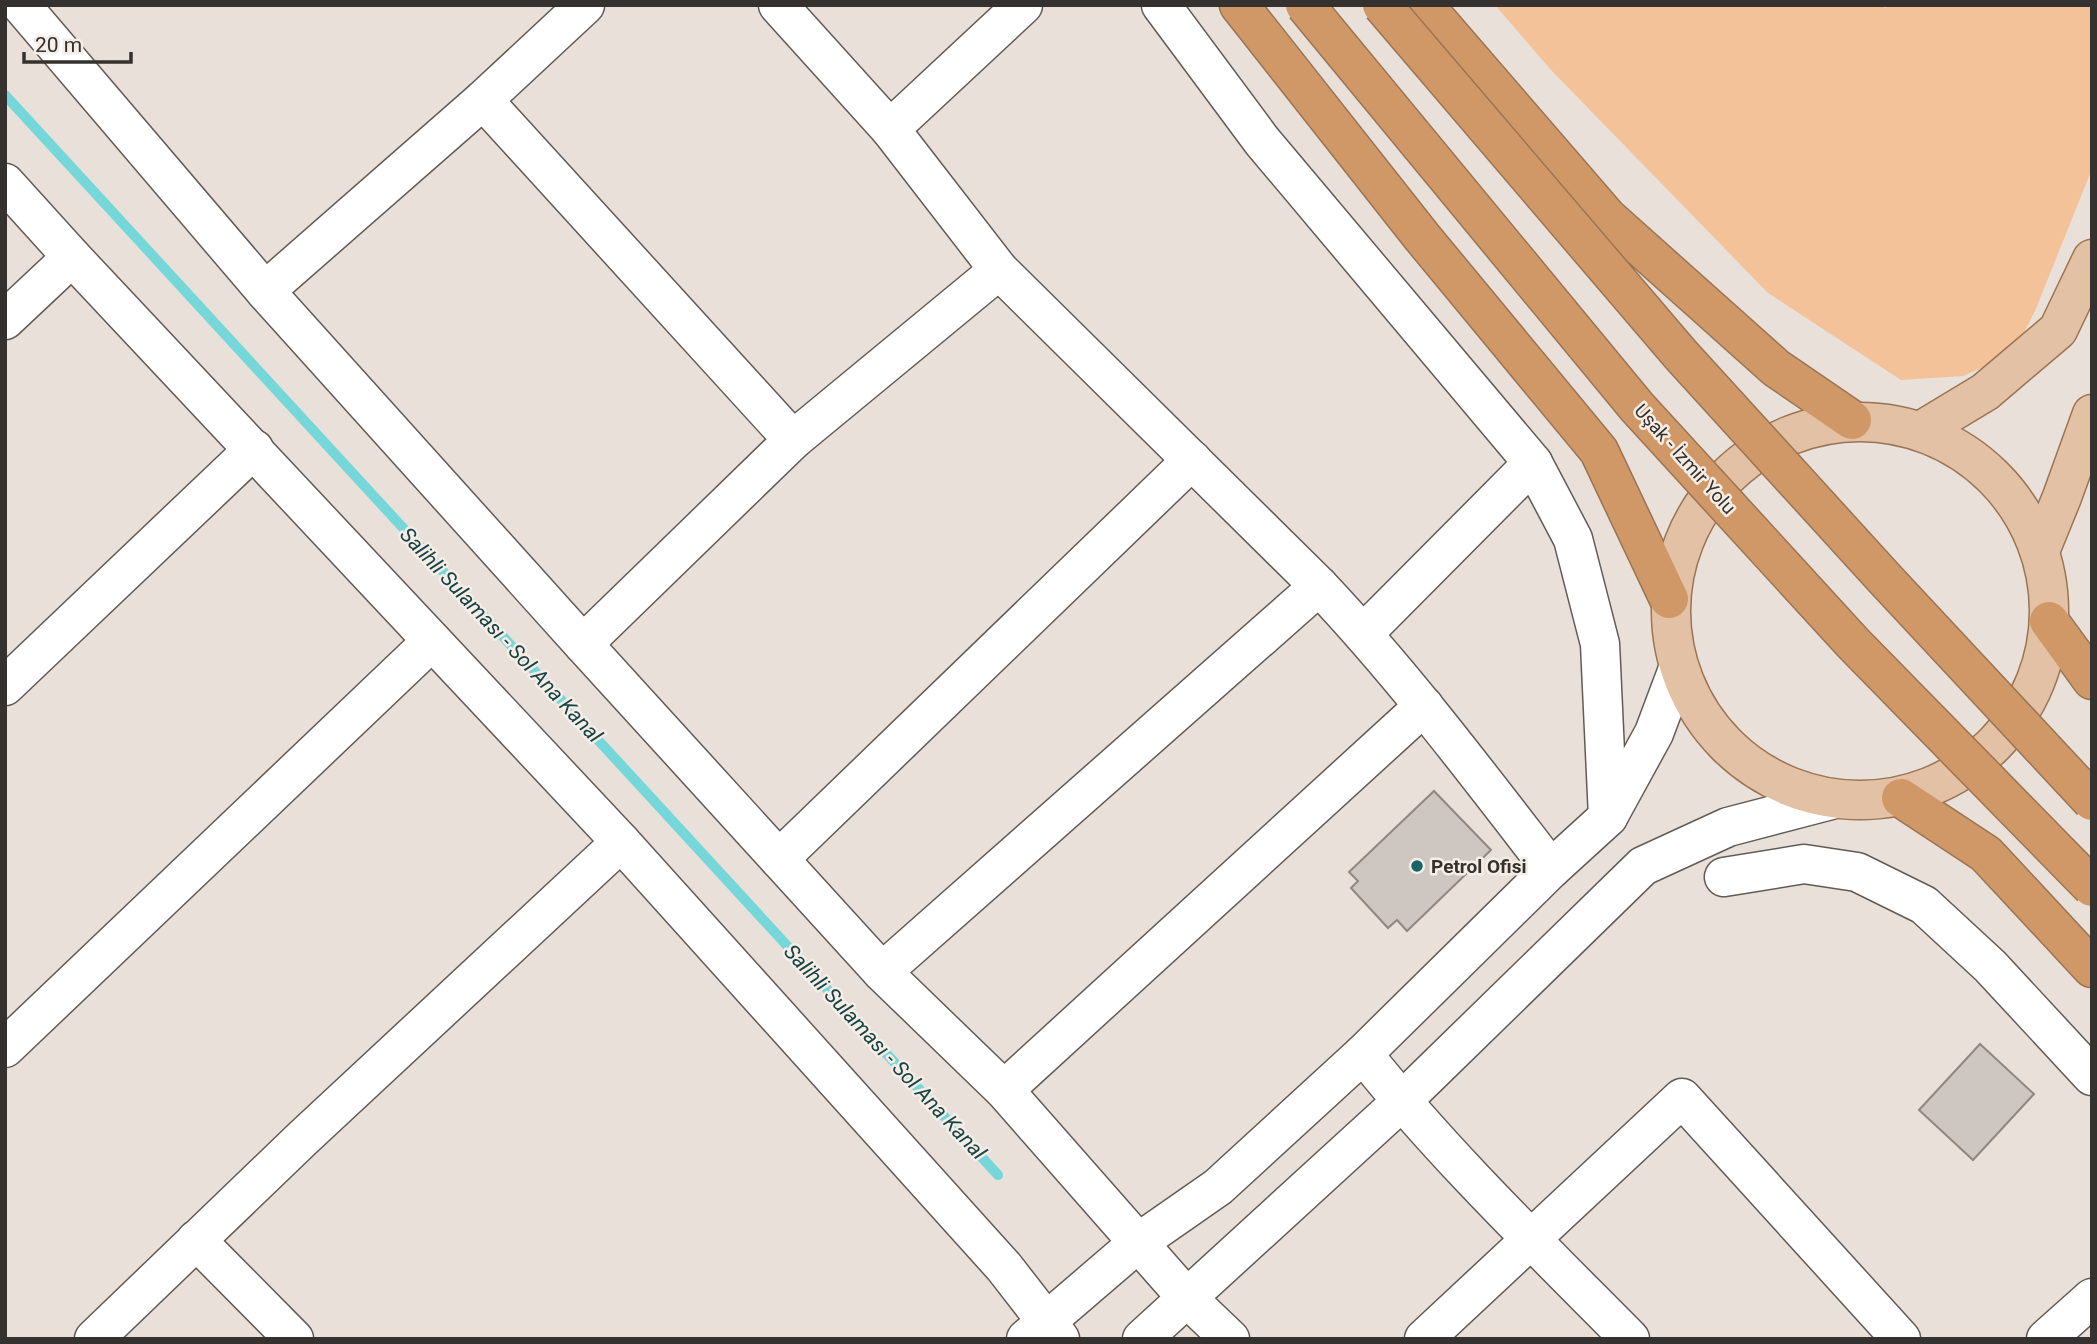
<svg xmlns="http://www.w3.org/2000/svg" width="2097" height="1344" font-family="Roboto,sans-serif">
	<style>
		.green { fill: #f4c299 }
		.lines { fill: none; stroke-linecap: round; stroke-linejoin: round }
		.stream { stroke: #76d7d9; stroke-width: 10 }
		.building { fill: #cec6c0; stroke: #8f8781; stroke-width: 2 }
		.minor-casing { stroke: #625b55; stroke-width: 41 }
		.major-casing { stroke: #9a7453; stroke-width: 41 }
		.highway-casing { stroke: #9a7453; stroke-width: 41 }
		.minor { stroke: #fff; stroke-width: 38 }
		.major { stroke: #e3c1a4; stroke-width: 38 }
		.highway { stroke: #d19867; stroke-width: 38 }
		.highway-bridge-casing { stroke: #9a7453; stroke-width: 41; stroke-linecap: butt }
		.highway-bridge { stroke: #d19867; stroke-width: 38 }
		.poi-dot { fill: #166567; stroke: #f5ede6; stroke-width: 2.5 }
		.labels { text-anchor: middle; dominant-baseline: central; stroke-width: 5; stroke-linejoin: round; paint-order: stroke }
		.street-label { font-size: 19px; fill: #34312e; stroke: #f5ede6 }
		.poi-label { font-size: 19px; font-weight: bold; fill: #34312e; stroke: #f5ede6; text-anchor: start }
		.water-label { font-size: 21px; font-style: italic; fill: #164344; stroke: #f5ede6 }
	</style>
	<rect width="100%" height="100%" fill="#e8e0d9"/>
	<path class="green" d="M1495,5H1878L1886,8L1888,5H2092V169L2035,311L2013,354L1963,376L1901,380L1768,293L1551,70Z"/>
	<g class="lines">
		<path class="stream" d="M5,95L998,1175"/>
	</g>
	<g class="building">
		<path d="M1434,791L1491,850L1407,931L1397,920L1388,928L1351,888L1358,881L1349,872Z"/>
		<path d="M1980,1044L2034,1094L1973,1160L1919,1110Z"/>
	</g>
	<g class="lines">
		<defs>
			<g id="minor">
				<path d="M21,5L265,291L583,644L882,972L1004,1090L1186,1297L1230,1339"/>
				<path d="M778,5L890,129L999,270L1319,586C1403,675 1476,772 1551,869"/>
				<path d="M1161,5L1262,141L1533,463L1364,633"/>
				<path d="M483,100L793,440"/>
				<path d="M890,129L1023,5"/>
				<path d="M5,183L72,257L621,842L1004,1267L1060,1339"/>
				<path d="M265,291L483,100L585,5"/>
				<path d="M5,320L72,257"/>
				<path d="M1533,463L1573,539L1600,644L1608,817"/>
				<path d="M583,644L793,440L999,270"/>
				<path d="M5,686L254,449"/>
				<path d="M779,859L1192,460"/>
				<path d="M1724,877L1804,864L1857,872L1924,905L1990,966L2092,1076"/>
				<path d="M882,972L1319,586"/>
				<path d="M5,1048L432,641"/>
				<path d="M1363,1054C1444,1155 1538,1246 1630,1339"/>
				<path d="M1004,1090L1424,706"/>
				<path d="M196,1240L294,1339"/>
				<path d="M94,1339L303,1138L621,842"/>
				<path d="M1026,1339L1139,1242L1218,1187L1363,1054L1551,869L1608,817L1654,733L1678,669"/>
				<path d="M1142,1339L1401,1102L1643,866L1728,827L1831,800"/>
				<path d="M1424,1339L1682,1098L1901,1339"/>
				<path d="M2046,1339L2092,1298"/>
			</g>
			<g id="major">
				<circle cx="1860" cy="611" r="189"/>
				<path d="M1922,430L1985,392L2058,330L2092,259"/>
				<path d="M2040,551L2062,497L2092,414"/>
			</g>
			<g id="highway">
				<path d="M1239,5L1422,237L1599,451L1669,599"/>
				<path d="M1424,5L1607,217L1776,368L1852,420"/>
				<path d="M2049,621L2092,680"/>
				<path d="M1901,798L1986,854L2092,968"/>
			</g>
		</defs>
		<use href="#minor" class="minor-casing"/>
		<use href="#major" class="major-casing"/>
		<use href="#highway" class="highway-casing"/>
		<use href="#minor" class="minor"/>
		<use href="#major" class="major"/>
		<use href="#highway" class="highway"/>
		<defs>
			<g id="highway-bridge">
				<path d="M1305,5L1637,407L1853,643L2092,887"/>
				<path d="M1382,5L1681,355L1885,579L2092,801"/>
			</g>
		</defs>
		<use href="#highway-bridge" class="highway-bridge-casing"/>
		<use href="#highway-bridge" class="highway-bridge"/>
	</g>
	<circle class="poi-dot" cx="1417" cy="866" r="7"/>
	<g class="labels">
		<g class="street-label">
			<text transform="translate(1685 459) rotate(48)">Uşak - İzmir Yolu</text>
		</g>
		<g class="poi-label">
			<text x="1431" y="866">Petrol Ofisi</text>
		</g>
		<g class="water-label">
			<text transform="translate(501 635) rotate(47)">Salihli Sulaması - Sol Ana Kanal</text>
			<text transform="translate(885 1052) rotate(47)">Salihli Sulaması - Sol Ana Kanal</text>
		</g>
	</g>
	<rect width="2097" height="1344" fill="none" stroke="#34312e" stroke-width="14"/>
	<path d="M24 52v10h107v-10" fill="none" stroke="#34312e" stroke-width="3.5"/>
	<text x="35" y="52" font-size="21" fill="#34312e" stroke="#f5ede6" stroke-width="5" paint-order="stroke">20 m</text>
</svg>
